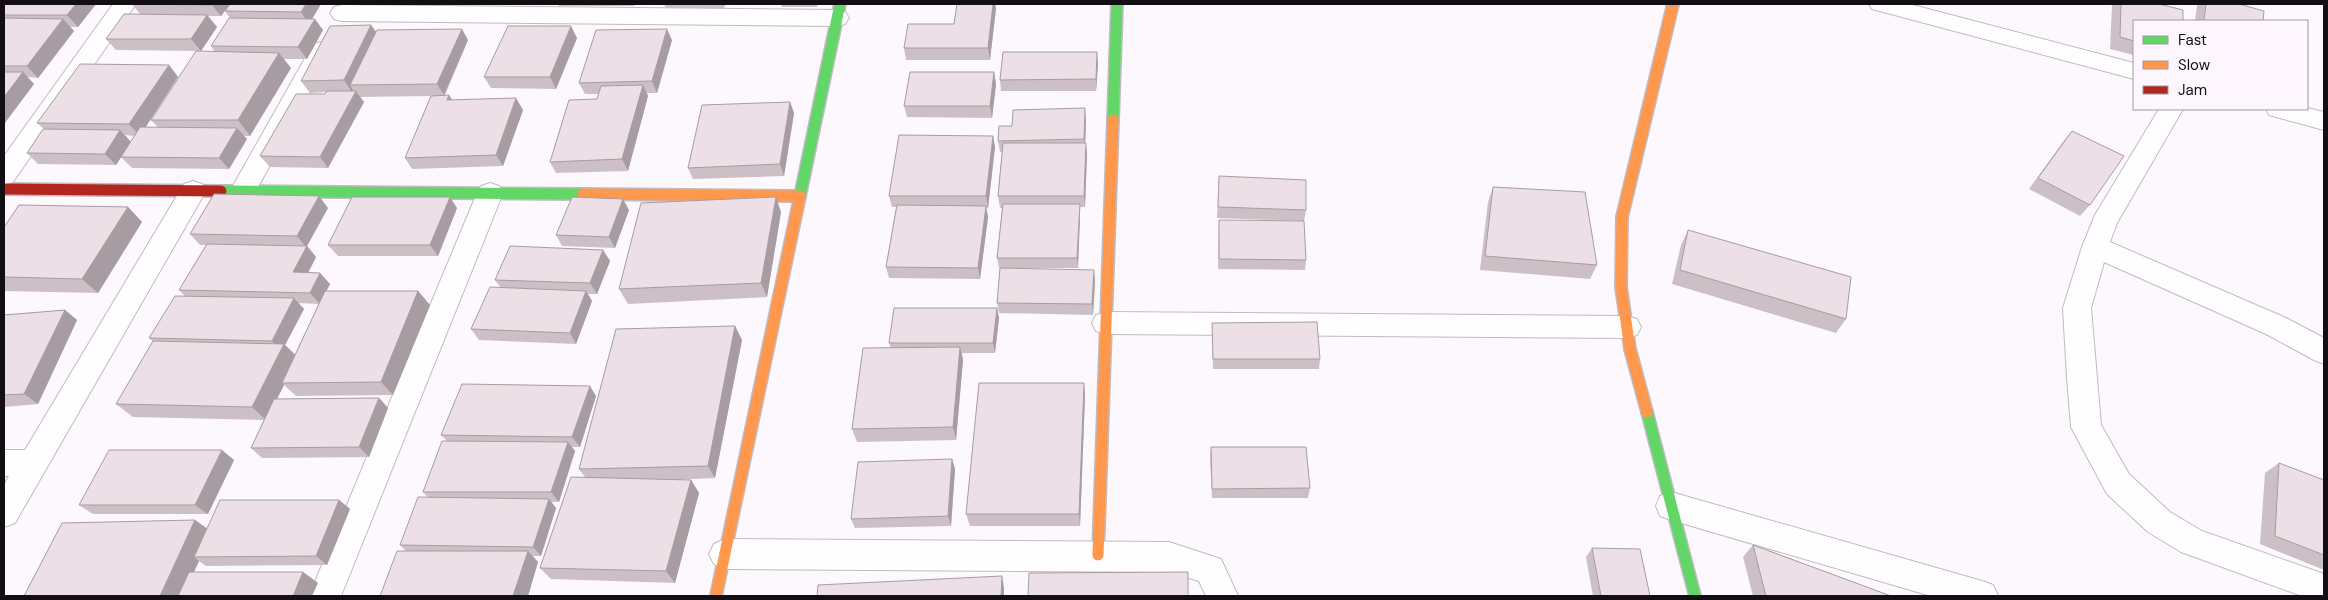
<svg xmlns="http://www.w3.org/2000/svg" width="2328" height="600" font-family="'DM Sans',sans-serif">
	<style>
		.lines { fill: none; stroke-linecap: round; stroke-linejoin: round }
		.street-casing { stroke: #c0bbc0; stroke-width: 2 }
		.fast-casing { stroke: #c0bbc0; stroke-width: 14 }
		.slow-casing { stroke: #c0bbc0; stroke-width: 14 }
		.jam-casing { stroke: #c0bbc0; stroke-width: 14 }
		.street { fill: #fffeff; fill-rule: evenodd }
		.fast { stroke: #63d668; stroke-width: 11 }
		.slow { stroke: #ff974d; stroke-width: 11 }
		.jam { stroke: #b3261e; stroke-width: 11 }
		.wall { fill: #ccc0c6; fill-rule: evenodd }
		.shaded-wall { fill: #a69ca1 }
		.building { fill: #eddfe6; stroke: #a69ca1 }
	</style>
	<rect width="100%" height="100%" fill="#fdf8fd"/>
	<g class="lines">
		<defs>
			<g id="street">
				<path d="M113,4H136L13,182L4,185V156Z"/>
				<path d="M1869,4H1909L2134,63V79L1872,9Z"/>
				<path d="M342,5L837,10L845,12L849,18L845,24L837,26L342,21L334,19L330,13L334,7Z"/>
				<path d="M321,42L329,44L333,50L252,198L243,201L234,198L230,191L234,184L313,44Z"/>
				<path d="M2307,108L2324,112V130L2269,115L2266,109Z"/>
				<path d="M2159,109H2183L2117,223L2110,242L2286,318L2324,338V364L2314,360L2266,334L2104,262L2091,308L2101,425L2129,474L2170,512L2202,531L2324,574V596H2302L2181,552L2148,532L2107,494L2071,427L2067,378L2063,308L2082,247L2095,215Z"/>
				<path d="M193,181L202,184L206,191L202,198L15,523L4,527V485L9,476H4V450H25L184,184Z"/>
				<path d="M490,183L499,186L503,193L341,596H309L477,193L481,186Z"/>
				<path d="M1106,312L1627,316L1637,319L1641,327L1637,335L1627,338L1106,334L1096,331L1092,323L1096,315Z"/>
				<path d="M1671,492L1982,581L1993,585L1998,596H1931L1671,520L1660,516L1656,506L1660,496Z"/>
				<path d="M725,539L1169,542L1221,559L1238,596H1206L1199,581L1169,572L725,569L714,564L709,554L714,544Z"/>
			</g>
			<g id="fast">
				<path d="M1113,120L1117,4"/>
				<path d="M221,191L583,194"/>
				<path d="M800,196L840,4"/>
				<path d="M1647,412L1695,596"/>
			</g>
			<g id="slow">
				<path d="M583,194L799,196"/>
				<path d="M1647,412L1630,349L1621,287L1622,217L1673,4"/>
				<path d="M1098,555L1113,120"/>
				<path d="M716,596L800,196"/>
			</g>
			<path id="jam" d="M4,189L221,191"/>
		</defs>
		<use href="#street" class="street-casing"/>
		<use href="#fast" class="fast-casing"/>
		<use href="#slow" class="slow-casing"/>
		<use href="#jam" class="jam-casing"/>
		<use href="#street" class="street"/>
		<use href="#fast" class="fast"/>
		<use href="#slow" class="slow"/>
		<use href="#jam" class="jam"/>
	</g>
	<g class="wall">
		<path d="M4,4H96L78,27H70L74,31L38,78L27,77L34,84L4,124Z"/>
		<path d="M132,4H230L221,16H208L217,27L201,51L116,50L106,39L140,14Z"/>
		<path d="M230,4H321L312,19L323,30L307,59H284L291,68L250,136H243L247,139L229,169L132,168L121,157L116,165L38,164L27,153L44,129L37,123L169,65L178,77L145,127H158L151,120L215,52L211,46L230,18L225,11ZM125,135L135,136L131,142Z"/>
		<path d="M514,4H549V5H515Z"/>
		<path d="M558,4H635L634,6H559Z"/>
		<path d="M664,4H726L724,8H666Z"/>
		<path d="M781,4H818L817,7H782Z"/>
		<path d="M957,4H995L996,8L990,60H906L904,48L954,24Z"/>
		<path d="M2114,4H2159L2134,21V55L2110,49L2112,6Z"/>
		<path d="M2199,4H2239L2263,21H2195L2197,6Z"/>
		<path d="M371,25L376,32L468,40L445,95L452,100L523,110L503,166L412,169L405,158L431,96L360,97L364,102L328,168L270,167L260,156L325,94L326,92L310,93L301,81Z"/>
		<path d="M577,38L556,89L491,88L484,77Z"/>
		<path d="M672,40L657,93H647L648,96L628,171L556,173L550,162L597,99L599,94H585L579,83Z"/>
		<path d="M1098,64L1096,91H1001L1000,80Z"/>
		<path d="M994,72L996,84L992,118L907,117L904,106Z"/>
		<path d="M790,102L794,113L784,176L693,179L688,168Z"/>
		<path d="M1086,120L1085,143L1087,154L1085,207H1080V215L1078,268H1003L1095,281L1093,315L999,313L997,303L1000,268H999L997,258L1002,208H1000L998,196L1002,152H1000L998,141L1012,126Z"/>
		<path d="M2072,131L2090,205L2080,216L2029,189L2063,142Z"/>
		<path d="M993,136L995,147L988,208H986L988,217L980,279L889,278L886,267L896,207H892L889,196Z"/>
		<path d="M1219,176L1306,210L1304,221L1217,218Z"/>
		<path d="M1493,187L1597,265L1590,279L1480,270L1488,202Z"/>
		<path d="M128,207L142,222L98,293L4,291V227Z"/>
		<path d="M328,208L307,246L316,257L308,273H320L330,284L326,291H418L430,305L393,395L296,396L284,385L277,399L379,398L388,408L369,457L262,458L251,448L264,420L133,417L116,404L153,342L149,338L185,296L179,290L206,245H200L190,234ZM298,303L319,304L295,354L285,345L304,309Z"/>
		<path d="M457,208L438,256H338L328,245Z"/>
		<path d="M629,210L615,248L562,246L556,235Z"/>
		<path d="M781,212L767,297L628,304L619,289Z"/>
		<path d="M1219,220L1306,260L1305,270L1218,269Z"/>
		<path d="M1688,230L1846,319L1836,333L1672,284L1681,245Z"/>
		<path d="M603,250L610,261L597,294H588L592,301L576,344L479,340L471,329L501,288L495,280Z"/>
		<path d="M997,308L999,318L995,353H962L963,360L956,440L857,442L852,429L891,348L889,343Z"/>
		<path d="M65,310L77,320L38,404L4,407V315Z"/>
		<path d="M1212,323L1320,359L1319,369H1213L1212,333Z"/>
		<path d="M735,326L742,340L715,478L670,480H691L699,493L675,583L551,579L540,568L585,477L579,469Z"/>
		<path d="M1084,383L1085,396L1080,526H970L966,514Z"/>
		<path d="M596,396L580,447H572L575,451L559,502H551L556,508L541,556H533L538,562L528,596H380L406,551L400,545L428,497L423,492L447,441L441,435Z"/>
		<path d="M1211,447L1310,488L1308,498H1212L1210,457Z"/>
		<path d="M952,459L955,469L951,526L855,528L851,519Z"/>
		<path d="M234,460L208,514H93L79,505Z"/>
		<path d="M2279,463L2324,480V570L2260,544L2265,473Z"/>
		<path d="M339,500L350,509L327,565L206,566L199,561L194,572H303L318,583L24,596L195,520L207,529Z"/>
		<path d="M1753,545L1891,596H1753L1743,557Z"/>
		<path d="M1592,548L1650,596H1593L1586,557Z"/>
	</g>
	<g class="shaded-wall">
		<path d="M76,4H96L78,27L67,15Z"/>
		<path d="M213,4H230L221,16L212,5Z"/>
		<path d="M306,4H321L309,24L301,12Z"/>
		<path d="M993,4H995L996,8L990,60L988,48Z"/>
		<path d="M207,15L217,27L201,51L191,39Z"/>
		<path d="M63,19L74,31L38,78L27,66Z"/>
		<path d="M315,19L323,30L307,59L298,47Z"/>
		<path d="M371,25L379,36L350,85L353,90L352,92L344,80Z"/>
		<path d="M571,26L577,38L556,89L550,77Z"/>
		<path d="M462,29L468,40L444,95L437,84Z"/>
		<path d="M667,29L672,40L657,93L652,81Z"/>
		<path d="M1097,52L1098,64L1096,91V79Z"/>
		<path d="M279,53L291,68L250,136L238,120Z"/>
		<path d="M169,65L178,77L140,136L129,124Z"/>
		<path d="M23,72L34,84L4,124V97Z"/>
		<path d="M994,72L996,84L992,118L990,106Z"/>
		<path d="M643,85L648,96L628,171L622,159Z"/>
		<path d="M356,91L364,102L328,168L320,157Z"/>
		<path d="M449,95L456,106L447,100Z"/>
		<path d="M516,98L523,110L503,166L496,155Z"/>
		<path d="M790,102L794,113L784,176L780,164Z"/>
		<path d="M1085,108L1086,120L1085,150L1084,139Z"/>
		<path d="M237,128L247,139L229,169L219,158Z"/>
		<path d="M120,130L131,142L116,165L105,154Z"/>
		<path d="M993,136L995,147L988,208L986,196Z"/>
		<path d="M1086,143L1087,154L1085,207L1084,196Z"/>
		<path d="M319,196L328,208L307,246L316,257L303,283L293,272L306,247L297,236Z"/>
		<path d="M450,197L457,208L438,256L430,245Z"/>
		<path d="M776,197L781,212L767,297L761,283Z"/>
		<path d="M623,199L629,210L615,248L609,237Z"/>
		<path d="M1080,204V215L1078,268L1077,258Z"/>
		<path d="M986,206L988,217L980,279L978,268Z"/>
		<path d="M128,207L142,222L98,293L82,279Z"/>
		<path d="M603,250L610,261L597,294L590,283Z"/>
		<path d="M1094,270L1095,281L1093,315L1092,304Z"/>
		<path d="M320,273L330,284L320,304L310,293Z"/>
		<path d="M418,291L430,305L393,395L381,382Z"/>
		<path d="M586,291L592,301L576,344L570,333Z"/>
		<path d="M294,298L304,309L285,345L298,358L282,383L284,385L266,420L252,407L281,350L272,341Z"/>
		<path d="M997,308L999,318L995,353L993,343Z"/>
		<path d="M65,310L77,320L38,404L24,394Z"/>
		<path d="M735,326L742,340L715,478L708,466Z"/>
		<path d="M960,347L963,360L956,440L953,427Z"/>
		<path d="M1084,383L1085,396L1080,526L1079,514Z"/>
		<path d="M590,386L596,396L580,447L572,437Z"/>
		<path d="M379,398L388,408L369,457L359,447Z"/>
		<path d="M568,442L575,451L559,502L551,492Z"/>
		<path d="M222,450L234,460L208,514L195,505Z"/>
		<path d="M952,459L955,469L951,526L948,516Z"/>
		<path d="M691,480L699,493L675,583L666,571Z"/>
		<path d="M549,499L556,508L541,556L533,547Z"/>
		<path d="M339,500L350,509L327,565L316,556Z"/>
		<path d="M195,520L212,532L194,557L199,561L183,596H160Z"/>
		<path d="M528,551L538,562L528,596H513Z"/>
		<path d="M303,572L318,583L312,596H293Z"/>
		<path d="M1002,576L1004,588V596H1001Z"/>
	</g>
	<g class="building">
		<path d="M4,4H76L67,15H4Z"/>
		<path d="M132,4H213L212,5Z"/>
		<path d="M230,4H306L301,12L225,11Z"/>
		<path d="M957,4H993L988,48H904L908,24H954Z"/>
		<path d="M2121,4H2159L2183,10V21H2134V41L2120,37Z"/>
		<path d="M2206,4H2239L2264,11L2263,21H2204Z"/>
		<path d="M124,14L207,15L191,39H106Z"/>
		<path d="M4,18L63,19L27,66H4Z"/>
		<path d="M229,18L315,19L298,47L211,46Z"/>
		<path d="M371,25L344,80L301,81L330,26Z"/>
		<path d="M508,26H571L550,77H484Z"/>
		<path d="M462,29L437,84L350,85L377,30Z"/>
		<path d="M667,29L652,81L579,83L596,30Z"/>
		<path d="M196,51L279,53L238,120H151Z"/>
		<path d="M1003,52H1097L1096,79L1000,80Z"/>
		<path d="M80,64L169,65L129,124L37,123Z"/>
		<path d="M4,72H23L4,97Z"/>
		<path d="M910,72H994L990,106H904Z"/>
		<path d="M643,85L622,159L550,162L569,100L597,99L601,86Z"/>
		<path d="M327,91H356L320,157L260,156L296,94H325Z"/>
		<path d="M449,95L447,100L516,98L496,155L405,158L431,96Z"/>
		<path d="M790,102L780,164L688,168L702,105Z"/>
		<path d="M1085,108L1084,139L998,141L999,126H1012L1013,110Z"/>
		<path d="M140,127L237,128L219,158L121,157Z"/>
		<path d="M43,129L120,130L105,154L27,153Z"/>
		<path d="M2072,131L2124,156L2090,205L2038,178Z"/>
		<path d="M899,135L993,136L986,196H889Z"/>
		<path d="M1003,143H1086L1084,196H998Z"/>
		<path d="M1219,176L1306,180V210L1218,207Z"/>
		<path d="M1493,187L1585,192L1597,265L1485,256Z"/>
		<path d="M214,194L319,196L297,236L190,234Z"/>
		<path d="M352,197H450L430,245H328Z"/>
		<path d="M572,197L623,199L609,237L556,235Z"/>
		<path d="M776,197L761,283L619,289L641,203Z"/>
		<path d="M1003,204H1080L1077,258H997Z"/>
		<path d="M19,205L128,207L82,279L4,277V227Z"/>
		<path d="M897,205L986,206L978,268L886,267Z"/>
		<path d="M1219,220L1304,221L1306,260L1219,259Z"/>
		<path d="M1688,230L1851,277L1846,319L1680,270Z"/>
		<path d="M207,244L307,246L293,272L320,273L310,293L179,290Z"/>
		<path d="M510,246L603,250L590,283L495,280Z"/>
		<path d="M1000,268L1094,270L1092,304L997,303Z"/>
		<path d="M490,287L586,291L570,333L471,329Z"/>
		<path d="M325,291H418L381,382L282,383Z"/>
		<path d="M175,296L294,298L272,341L149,338Z"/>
		<path d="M894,308H997L993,343H889Z"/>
		<path d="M65,310L24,394L4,395V315Z"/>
		<path d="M1317,322L1320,359H1213L1212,323Z"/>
		<path d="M735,326L708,466L579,469L616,329Z"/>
		<path d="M153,341L284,344L252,407L116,404Z"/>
		<path d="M960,347L953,427L852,429L863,348Z"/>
		<path d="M979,383H1084L1079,514H966Z"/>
		<path d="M462,384L590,386L572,437L441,435Z"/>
		<path d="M379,398L359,447L251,448L274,399Z"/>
		<path d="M442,441L568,442L551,492H423Z"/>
		<path d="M1211,447H1306L1310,488L1212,489Z"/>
		<path d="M109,450H222L195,505H79Z"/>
		<path d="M952,459L948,516L851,519L858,462Z"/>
		<path d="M2279,463L2324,480V555L2275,536Z"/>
		<path d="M571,477L691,480L666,571L540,568Z"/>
		<path d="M418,497L549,499L533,547L400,545Z"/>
		<path d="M220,500H339L316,556L194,557Z"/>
		<path d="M195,520L160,596H24L62,523Z"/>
		<path d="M1753,545L1891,596H1766Z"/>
		<path d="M1592,548L1640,549L1650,596H1601Z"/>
		<path d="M397,551H528L513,596H380Z"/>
		<path d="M189,572H303L293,596H178Z"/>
		<path d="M1188,572V596H1028L1029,573Z"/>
		<path d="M1002,576L1001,596H817L818,585Z"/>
	</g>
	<rect width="2328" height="600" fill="none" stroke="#130e13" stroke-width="10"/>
	<rect x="2133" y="20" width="175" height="90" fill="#fef6ff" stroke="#a099a1"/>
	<rect x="2143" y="36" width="25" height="8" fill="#63d668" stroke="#a099a1"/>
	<text x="2178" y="45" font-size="15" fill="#130e13">Fast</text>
	<rect x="2143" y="61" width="25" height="8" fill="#ff974d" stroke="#a099a1"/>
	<text x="2178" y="70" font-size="15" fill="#130e13">Slow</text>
	<rect x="2143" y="86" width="25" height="8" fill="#b3261e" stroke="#a099a1"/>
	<text x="2178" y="95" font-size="15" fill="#130e13">Jam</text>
</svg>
